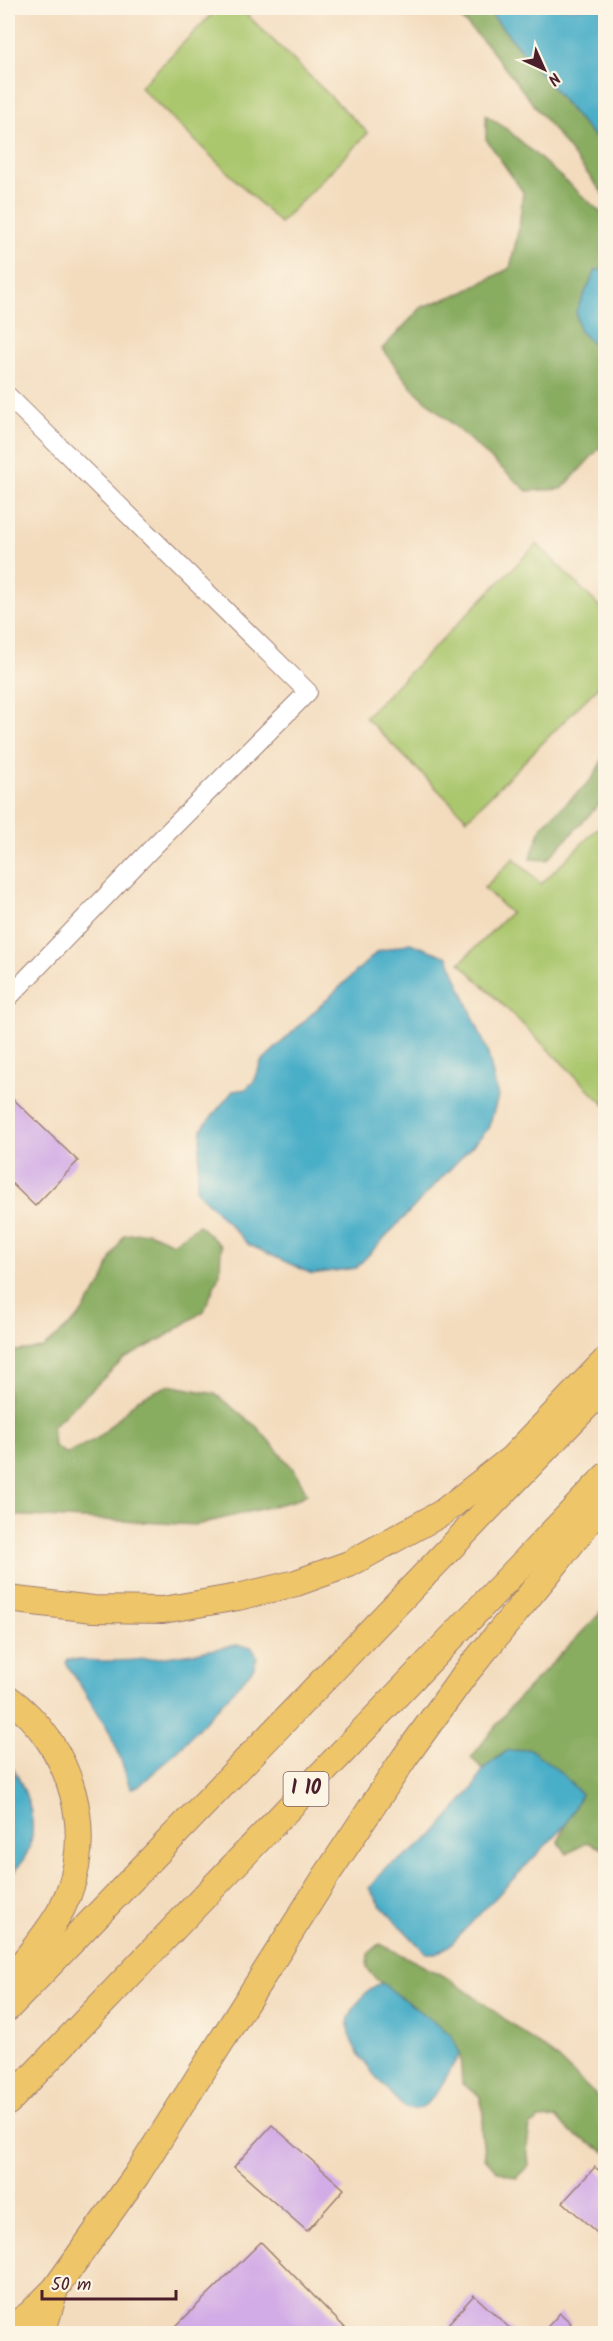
<svg xmlns="http://www.w3.org/2000/svg" width="613" height="2341" font-family="Kalam,sans-serif">
	<style>
		.green { fill: #abc76e; stroke: #7a734c; stroke-width: 1.5 }
		.forest { fill: #88ac61; stroke: #696646; stroke-width: 1.5 }
		.water { fill: #49aec8; stroke: #4a667a; stroke-width: 1.5 }
		.building { fill: #d2ace6 }
		.lines { fill: none; stroke-linecap: round; stroke-linejoin: round }
		.minor-casing { stroke: #9e7e74; stroke-width: 20 }
		.highway-casing { stroke: #9e7e74; stroke-width: 28 }
		.minor { stroke: #fff; stroke-width: 18 }
		.highway { stroke: #eec569; stroke-width: 26 }
		.labels { text-anchor: middle; dominant-baseline: central; stroke-width: 4.5; stroke-linejoin: round; paint-order: stroke }
		.shield { fill: #fcf5e5; stroke: #7f5f63; stroke-width: 1.5 }
		.shield-label { font-size: 20px; font-weight: bold; fill: #4a1f2b }
	</style>
	<rect width="100%" height="100%" fill="#fcf5e5"/>
	<filter id="ink" filterUnits="userSpaceOnUse"><feTurbulence type="fractalNoise" baseFrequency=".0167" numOctaves="2"/><feDisplacementMap in="SourceGraphic" scale="12" xChannelSelector="R" yChannelSelector="G"/><feConvolveMatrix kernelMatrix="1 2 1 2 8 2 1 2 1" color-interpolation-filters="sRGB"/></filter>
	<filter id="wash" filterUnits="userSpaceOnUse"><feTurbulence type="fractalNoise" baseFrequency=".008" numOctaves="4" result="noise"/><feDisplacementMap in="SourceGraphic" scale="24" xChannelSelector="R" yChannelSelector="G"/><feGaussianBlur stdDeviation="1.35" result="paint"/><feColorMatrix in="noise" values="0 0 0 0 0 0 0 0 0 0 0 0 0 0 0 0 0 1.4 0 .05"/><feComposite in="paint" operator="in"/></filter>
	<g filter="url(#wash)">
		<rect width="100%" height="100%" fill="#f3dcbe"/>
		<g class="green">
			<path d="M218,8H240L368,133L280,223L140,87Z"/>
			<path d="M537,544L605,612V680L467,819L365,717Z"/>
			<path d="M605,821V1105L460,963L510,913L484,888L514,858L541,884Z"/>
		</g>
		<g class="forest">
			<path d="M451,8H486L586,128L605,148V196L487,45Z"/>
			<path d="M486,115L508,130L605,216V269L596,271L590,286L600,351L605,356V442L562,489L527,491L412,388L382,349L422,307L464,292L510,268L519,228L523,192L486,139Z"/>
			<path d="M605,755V798L547,860L530,859L542,826L592,779Z"/>
			<path d="M199,1225L221,1246L220,1273L204,1311L163,1338L124,1359L52,1427L54,1446L66,1454L98,1438L138,1399L169,1385L215,1394L257,1427L295,1471L307,1494L296,1500L197,1525L8,1515V1352L43,1348L78,1318L102,1283L111,1259L124,1235L148,1232L173,1243Z"/>
			<path d="M605,1608V1850L587,1842L567,1854L558,1841L581,1794L507,1751L483,1769L471,1758L511,1706Z"/>
			<path d="M380,1944L451,1980L498,2014L558,2059L605,2104V2152L568,2131L557,2118L540,2119L530,2126L527,2146L529,2165L516,2178L496,2170L485,2158L481,2129L484,2113L479,2095L462,2084L460,2054L451,2035L376,1979L367,1968L368,1954Z"/>
		</g>
		<g class="water">
			<path d="M486,8H605V148L586,128Z"/>
			<path d="M605,269H606L605,356L579,330L576,311L596,270Z"/>
			<path d="M410,943L448,957L487,1050L498,1097L488,1129L356,1268L312,1274L249,1245L196,1190L202,1128L233,1091L246,1089L255,1080L261,1062L377,952Z"/>
			<path d="M237,1645L252,1647L257,1657L253,1669L181,1747L138,1787L130,1788L119,1754L108,1729L66,1663L68,1659C124,1665 182,1656 237,1645Z"/>
			<path d="M530,1749L559,1771L581,1794L566,1824L449,1946L437,1953H426L379,1904L369,1888L386,1867L408,1855L433,1835L474,1787L483,1769L507,1751Z"/>
			<path d="M8,1761C25,1785 41,1824 27,1853C22,1863 14,1872 8,1880Z"/>
			<path d="M382,1983L451,2035L460,2054C448,2070 440,2095 422,2107C419,2109 413,2110 409,2109C400,2106 391,2094 385,2087C371,2072 347,2045 348,2024C348,2016 353,2009 358,2003C365,1993 370,1987 382,1983Z"/>
		</g>
		<g id="blocks">
			<g class="building">
				<path d="M8,1094L78,1161L35,1206L8,1180Z"/>
				<path d="M272,2125L344,2189L307,2231L234,2167Z"/>
				<path d="M595,2167L606,2177V2241L563,2202Z"/>
				<path d="M261,2242L351,2334H168Z"/>
				<path d="M474,2295L516,2334H458L448,2324Z"/>
				<path d="M560,2313L571,2323L562,2334H541Z"/>
			</g>
		</g>
	</g>
	<g filter="url(#ink)">
		<use href="#blocks" fill-opacity="0" stroke="#9e7e74" stroke-width="1.5"/>
		<g class="lines">
			<defs>
				<path id="minor" d="M8,396L308,692L156,844L8,998"/>
				<g id="highway">
					<path d="M8,1599L93,1609L163,1610L238,1597L296,1583L349,1564L442,1513L512,1458L606,1360"/>
					<path d="M8,1698C72,1744 99,1836 62,1908C48,1935 26,1957 8,1982"/>
					<path d="M8,2008L606,1386"/>
					<path d="M8,2102L606,1476"/>
					<path d="M8,2329L30,2314L55,2289L136,2176L326,1876L405,1757L465,1674L557,1562L606,1499"/>
					<path d="M42,2334L54,2293"/>
				</g>
			</defs>
			<use href="#minor" class="minor-casing"/>
			<use href="#highway" class="highway-casing"/>
			<use href="#minor" class="minor"/>
			<use href="#highway" class="highway"/>
		</g>
	</g>
	<g class="labels">
		<rect class="shield" x="283.5" y="1772" width="45" height="34" rx="4.5"/>
		<g class="shield-label">
			<text x="306" y="1789">I 10</text>
		</g>
	</g>
	<rect width="613" height="2341" fill="none" stroke="#fcf5e5" stroke-width="30"/>
	<g transform="translate(544 69) rotate(135)" stroke="#fcf5e5" stroke-width="4.5" paint-order="stroke">
	<path d="M0-4.5L10 22L0 15L-10 22Z" fill="#4a1f2b"/>
	<text y="-9" font-size="16" font-weight="bold" text-anchor="middle" fill="#4a1f2b">N</text>
	</g>
	<path d="M42 2290v9h134v-9" fill="none" stroke="#4a1f2b" stroke-width="3"/>
	<text x="51" y="2290" font-size="18" fill="#4a1f2b" stroke="#fcf5e5" stroke-width="4.5" paint-order="stroke">50 m</text>
</svg>
